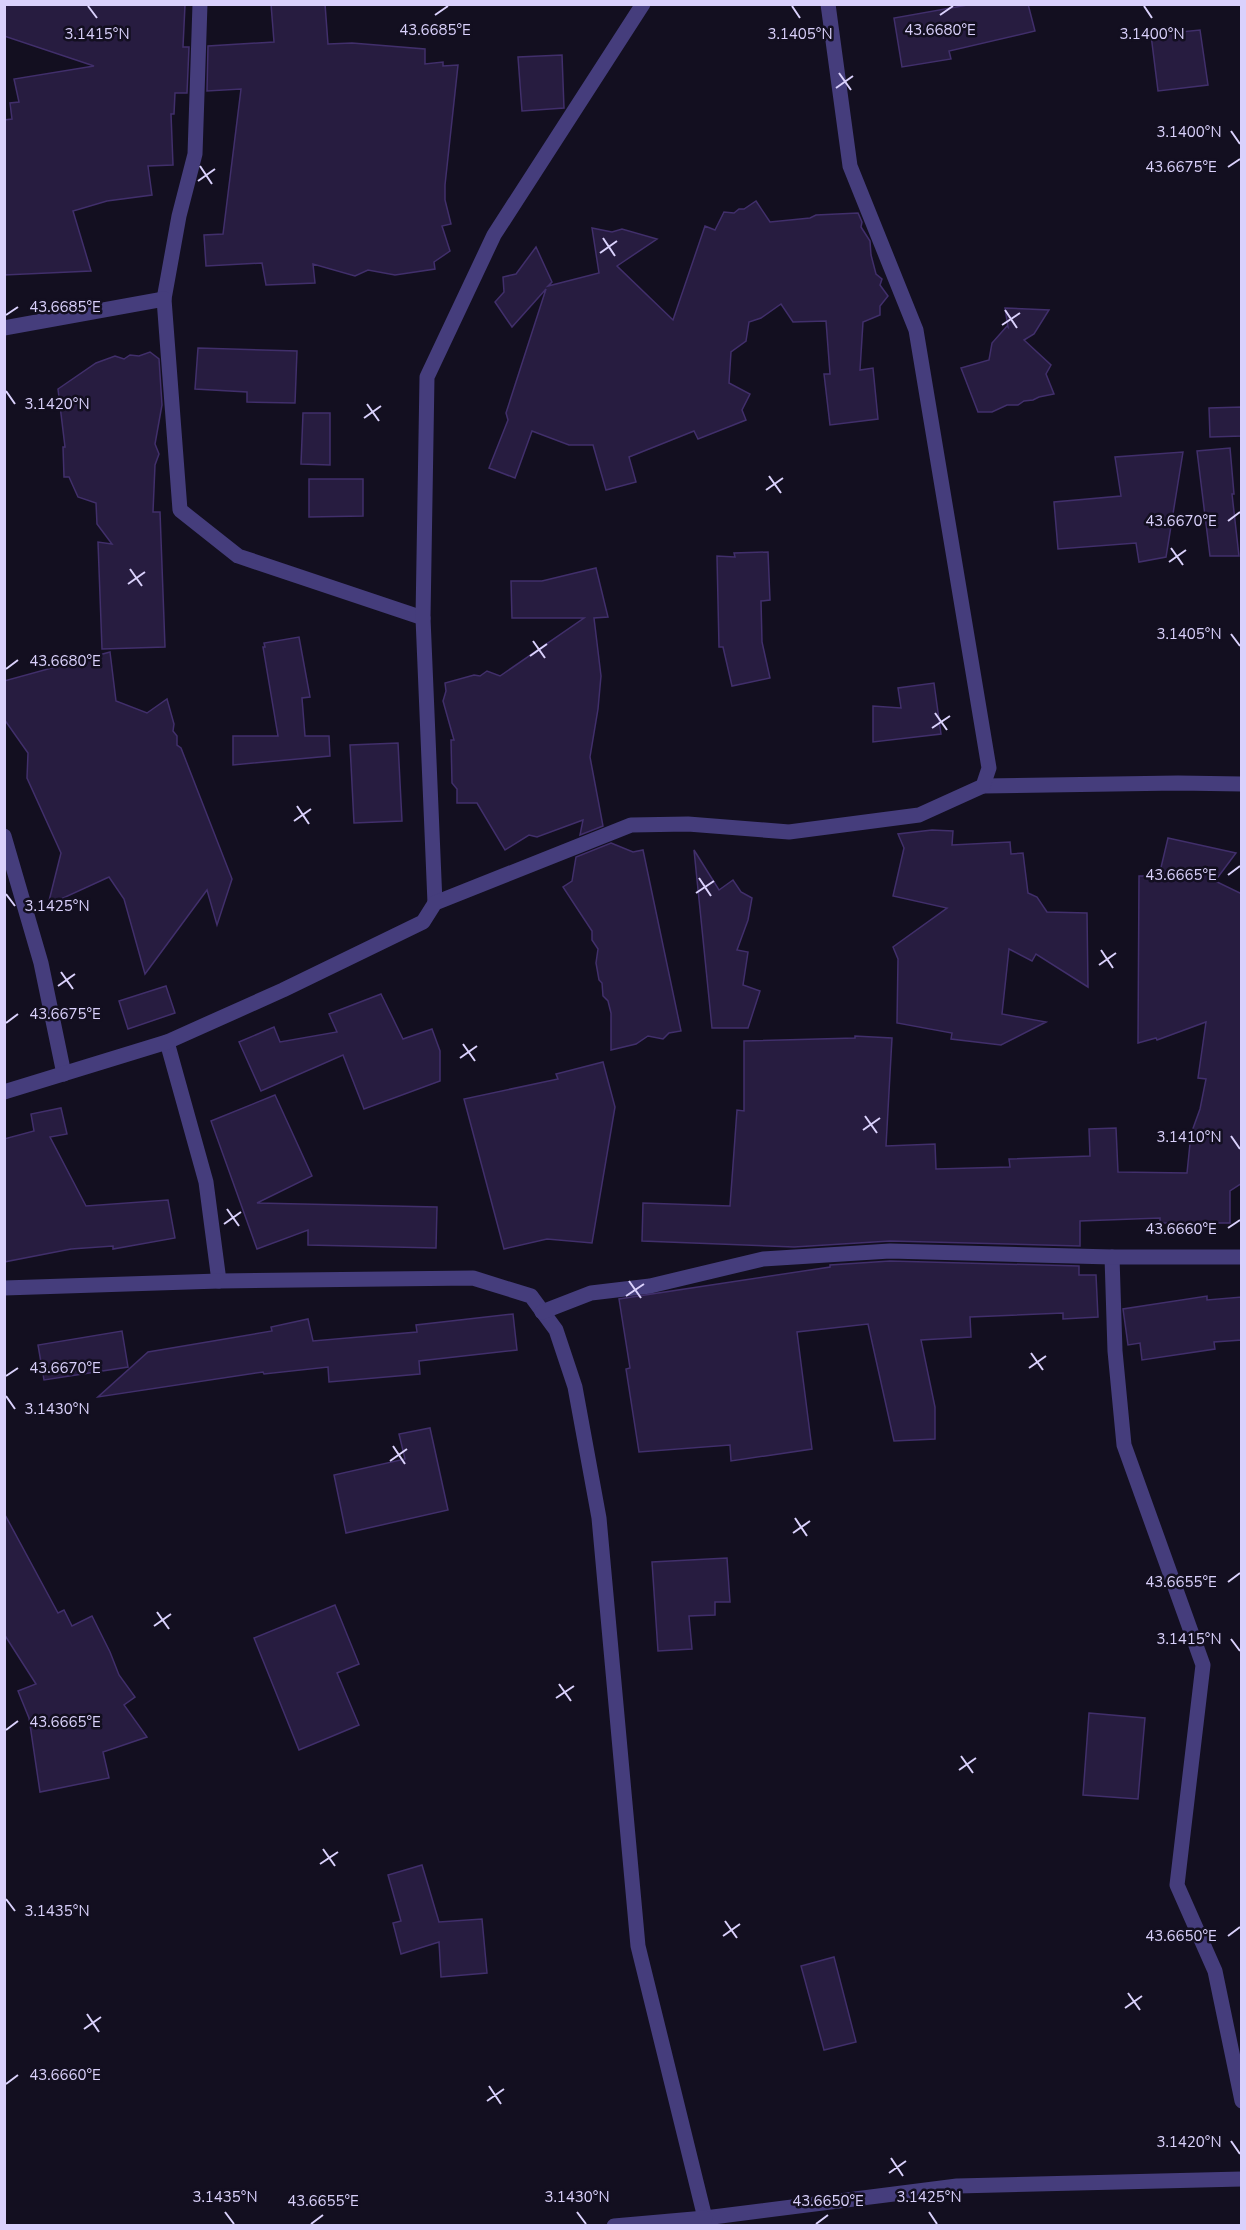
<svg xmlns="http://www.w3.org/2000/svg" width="1246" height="2230" font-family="'Nunito Sans',sans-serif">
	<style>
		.building { fill: #271c40; stroke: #412f6b; stroke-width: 1.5 }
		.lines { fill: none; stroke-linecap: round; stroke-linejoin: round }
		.minor { stroke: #453d7c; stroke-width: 15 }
		.tertiary { stroke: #453d7c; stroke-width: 15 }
		.ticks { fill: none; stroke: #dad1fc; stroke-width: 2 }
		.ticks-label { font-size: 15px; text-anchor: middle; fill: #dad1fc; stroke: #130f20; stroke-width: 5; stroke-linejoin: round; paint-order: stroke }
	</style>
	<rect width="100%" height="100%" fill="#130f20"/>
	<g class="building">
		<path d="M4,4L185,5L183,47H189L187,93H175L174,114H171L173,165L148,166L152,195L107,201L73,211L91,271L4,275V120L12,119L10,103L19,102L14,79L94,66L4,36Z"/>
		<path d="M271,4H325L328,44L352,43L425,49V64L443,62V66L458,65L445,185V200L451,224L442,226L450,251L434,262L435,269L395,275L368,270L355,276L313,264L315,283L266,285L262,263L206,266L204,235L223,234L241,89L207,91L208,46L274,42Z"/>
		<path d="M973,4H1028L1035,31L949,51L951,59L902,67L894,18Z"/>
		<path d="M1200,30L1208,85L1158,91L1151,35Z"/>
		<path d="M562,55L564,108L522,111L518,57Z"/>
		<path d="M756,201L770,222L810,218L816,215L858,213L862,222L861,227L870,241L871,255L876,274L882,279L880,285L888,296L880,306V315L863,322L860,370L873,368L878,419L830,425L824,374H830L826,321L793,322L781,304L761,318L749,322L746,341L731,352L729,383L750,394L742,410L746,420L698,439L694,431L629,457L636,482L606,490L593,445H569L532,431L515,478L489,468L508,420L506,413L546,289L512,327L495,302L504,292L503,277L516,274L536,247L552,282L548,286L599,273L592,228L612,232L622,229L657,239L617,266L673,320L705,226L715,230L724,212L734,213L739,209H744Z"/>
		<path d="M1005,308L1049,310L1034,334L1024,340L1051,365L1046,374L1054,394L1039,397L1033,400L1024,401L1018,405H1007L992,412H978L961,368L989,360L992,343L1007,326L1008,327Z"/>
		<path d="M198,348L297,351L295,403L247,402V392L195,389Z"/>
		<path d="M150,352L159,359L162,405L155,444L159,454L155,465L153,512H160L165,647L102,649L98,542L112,544L97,524L96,503L78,497L69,477H64L63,447H65L58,389L96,363L115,356L124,359L130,355L139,356Z"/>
		<path d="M1242,407V436L1210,437L1209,408Z"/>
		<path d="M303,413H330V465L301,464Z"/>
		<path d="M1230,448L1234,494H1232L1239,556H1210L1197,451Z"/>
		<path d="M1183,452L1166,557L1139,562L1136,543L1058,549L1054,502L1121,496L1115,457Z"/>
		<path d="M309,479H363V516L309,517Z"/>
		<path d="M768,552L770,600L761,601L762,642L770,678L732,686L723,647H719L717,556L735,557L734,553Z"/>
		<path d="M596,568L608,617L594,618L601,676L598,709L590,757L603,826L580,835L583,820L537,837L529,835L505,850L477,803H457V789L452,783L451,740H454L443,701L446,691L445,683L474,675L480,676L487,671L500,676L584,618H512L511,581H542Z"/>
		<path d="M299,637L310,697L302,698L305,736H329L330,756L233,765V736H278L263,647H265L264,643Z"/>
		<path d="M110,652L116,701L147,713L167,699L174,724L173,731L177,736V745L181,748L232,879L217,925L207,890L145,974L124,899L109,877L48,905L61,853L27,778L28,753L4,719V681Z"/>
		<path d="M934,683L941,734L873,742V706L901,708L898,688Z"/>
		<path d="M398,743L402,821L354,823L350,745Z"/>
		<path d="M932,830L953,831L952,845L1010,842L1011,854L1023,853L1028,893L1037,897L1047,912L1087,913L1088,987L1036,954L1032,961L1009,949L1002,1014L1046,1022L1001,1045L951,1039L952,1033L897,1023L898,959L893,947L947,908L893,896L904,848L898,834Z"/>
		<path d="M1168,838L1236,853L1215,881L1242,894V1183L1230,1191V1223H1160V1218L1080,1221V1246L890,1241L794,1247L642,1241L643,1203L730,1206L737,1110L744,1111V1041L855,1038V1036L892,1038L886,1146L935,1144L936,1169L1010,1167L1009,1159L1090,1156L1089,1129L1116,1128L1118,1172L1187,1173L1191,1134L1200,1109L1206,1079L1198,1078L1206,1022L1157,1040L1156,1038L1138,1043L1139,876H1159Z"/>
		<path d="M611,843L633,852L643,850L681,1031L669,1033L663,1039L648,1036L636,1044L611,1050V1013L608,1001L603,996L602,983L599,980L596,963L598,949L592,940V931L563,887L572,881L576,857Z"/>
		<path d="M694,850L719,890L733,880L741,892L752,898L748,920L737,950L748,952L743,985L760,991L748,1028H712Z"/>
		<path d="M166,986L175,1013L128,1029L119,1001Z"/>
		<path d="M381,994L403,1039L432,1029L440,1051V1081L364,1109L343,1055L261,1091L239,1042L274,1027L280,1042L337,1032L329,1014Z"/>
		<path d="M603,1062L615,1107L592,1243L547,1239L504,1249L464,1099L558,1079L556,1074Z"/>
		<path d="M275,1095L312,1176L257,1203L437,1207L436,1248L308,1245V1230L257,1249L211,1121Z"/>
		<path d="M61,1108L67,1134L50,1137L86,1206L168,1200L175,1238L113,1249V1246L71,1249L4,1262V1139L34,1131L31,1114Z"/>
		<path d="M890,1261L1079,1266V1275H1096L1098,1317L1063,1319V1313L970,1317L971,1337L921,1340L935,1407V1439L894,1441L868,1324L797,1332L812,1449L731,1461L730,1445L639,1452L626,1369L630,1368L619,1299L830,1267V1265Z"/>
		<path d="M1207,1296V1300L1242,1297V1340L1214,1342L1215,1349L1142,1360L1140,1343L1128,1345L1123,1309Z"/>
		<path d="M513,1314L517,1350L419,1361L420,1374L329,1382L328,1367L264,1374L263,1372L98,1397L148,1352L272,1331L271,1327L308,1319L313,1341L417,1332L416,1325Z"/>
		<path d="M122,1331L128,1367L44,1380L38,1345Z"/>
		<path d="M430,1428L448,1510L346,1533L334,1475L405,1459L399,1434Z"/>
		<path d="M4,1513L58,1613L64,1610L72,1626L92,1616L110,1652L119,1675L135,1697L124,1705L147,1737L103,1752L109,1778L40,1792L29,1718L18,1691L36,1684L4,1634Z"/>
		<path d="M727,1558L730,1602H715V1615L689,1616L692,1649L658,1651L652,1562Z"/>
		<path d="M335,1605L359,1664L337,1673L359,1725L299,1750L254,1638Z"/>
		<path d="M1089,1713L1145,1718L1138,1799L1083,1795Z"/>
		<path d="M422,1865L439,1922L482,1919L487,1973L441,1977L439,1942L401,1954L393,1923L401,1921L388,1875Z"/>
		<path d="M834,1957L856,2042L824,2050L801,1966Z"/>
	</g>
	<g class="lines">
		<g class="minor">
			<path d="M164,299L179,216L195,154L200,4"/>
			<path d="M4,328L164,299L180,510L238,556L423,618"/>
			<path d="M983,786L1178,783L1242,784"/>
			<path d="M4,836L41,963L64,1074"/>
			<path d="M435,903L423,618L427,377L494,235L643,4"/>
			<path d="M167,1042L206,1182L219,1281"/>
			<path d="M4,1092L167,1042L283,990L423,922L435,903L631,825L688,824L789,832L919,815L983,786L989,768L916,330L850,166L828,4"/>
			<path d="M1112,1257L1115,1351L1124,1445L1203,1665L1177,1885L1215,1971L1242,2101"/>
			<path d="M4,1288L219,1281L473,1278L531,1296L556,1330L575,1387L599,1518L638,1946L705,2218L957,2186L1242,2179"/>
			<path d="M542,1312L591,1293L650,1286L763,1259L890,1251L1112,1257H1242"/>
		</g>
		<path class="tertiary" d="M614,2226L705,2218"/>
	</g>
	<path class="ticks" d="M88,6L97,18M792,6L800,18M1144,6L1152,18M435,15L448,6M940,15L953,6M839,73L851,90M836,88L853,76M1231,131L1240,144M200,166L212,184M1228,167L1240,159M198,181L215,169M603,238L615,256M600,253L617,241M1005,310L1017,328M6,315L18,307M1002,325L1020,313M6,391L15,404M367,404L379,421M364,418L381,406M769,476L781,493M766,490L783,478M1228,521L1240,512M1171,548L1183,565M1169,562L1186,550M130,569L142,586M128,584L145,572M1231,634L1240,646M533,641L545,658M530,656L547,644M6,669L18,660M935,713L947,730M932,728L950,716M297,806L309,824M294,821L311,809M1228,875L1240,866M699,878L711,896M696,893L714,881M6,894L15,906M1101,950L1113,968M1099,965L1116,953M61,972L73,989M58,986L75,974M6,1023L18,1014M463,1044L475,1061M460,1058L477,1046M865,1116L877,1133M863,1130L880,1118M1231,1136L1240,1149M227,1209L239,1226M224,1224L241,1212M1228,1228L1240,1220M629,1281L641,1298M626,1296L644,1284M1031,1353L1043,1370M1029,1368L1046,1356M6,1376L18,1368M6,1396L15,1409M393,1446L405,1464M390,1461L407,1449M795,1518L807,1536M793,1533L810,1521M1228,1582L1240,1573M157,1612L169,1629M154,1626L171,1614M1231,1639L1240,1651M559,1684L571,1701M556,1698L574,1686M6,1730L18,1721M961,1756L973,1773M959,1770L976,1758M323,1849L335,1866M320,1864L338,1852M6,1899L15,1911M725,1921L737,1938M723,1936L740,1924M1228,1936L1240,1927M1128,1993L1140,2010M1125,2008L1142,1996M87,2014L99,2032M84,2029L101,2017M6,2084L18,2075M489,2086L501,2104M487,2101L504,2089M1231,2141L1240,2154M891,2158L903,2176M889,2173L906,2161M225,2212L234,2224M577,2212L586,2224M929,2212L937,2224M311,2224L323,2215M816,2224L828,2215"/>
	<g class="ticks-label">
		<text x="435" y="35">43.6685°E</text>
		<text x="940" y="35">43.6680°E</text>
		<text x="97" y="39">3.1415°N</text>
		<text x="800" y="39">3.1405°N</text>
		<text x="1152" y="39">3.1400°N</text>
		<text x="1189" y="137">3.1400°N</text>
		<text x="1181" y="172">43.6675°E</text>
		<text x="65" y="312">43.6685°E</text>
		<text x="57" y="409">3.1420°N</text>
		<text x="1181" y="526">43.6670°E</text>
		<text x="1189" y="639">3.1405°N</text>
		<text x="65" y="666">43.6680°E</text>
		<text x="1181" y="880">43.6665°E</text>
		<text x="57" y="911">3.1425°N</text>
		<text x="65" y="1019">43.6675°E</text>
		<text x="1189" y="1142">3.1410°N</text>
		<text x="1181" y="1234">43.6660°E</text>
		<text x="65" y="1373">43.6670°E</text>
		<text x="57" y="1414">3.1430°N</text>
		<text x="1181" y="1587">43.6655°E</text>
		<text x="1189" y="1644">3.1415°N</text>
		<text x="65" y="1727">43.6665°E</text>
		<text x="57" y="1916">3.1435°N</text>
		<text x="1181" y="1941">43.6650°E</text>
		<text x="65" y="2080">43.6660°E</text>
		<text x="1189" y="2147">3.1420°N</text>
		<text x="225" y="2202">3.1435°N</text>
		<text x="577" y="2202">3.1430°N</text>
		<text x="929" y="2202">3.1425°N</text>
		<text x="323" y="2206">43.6655°E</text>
		<text x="828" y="2206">43.6650°E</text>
	</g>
	<rect width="1246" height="2230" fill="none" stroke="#dad1fc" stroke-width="12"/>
</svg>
